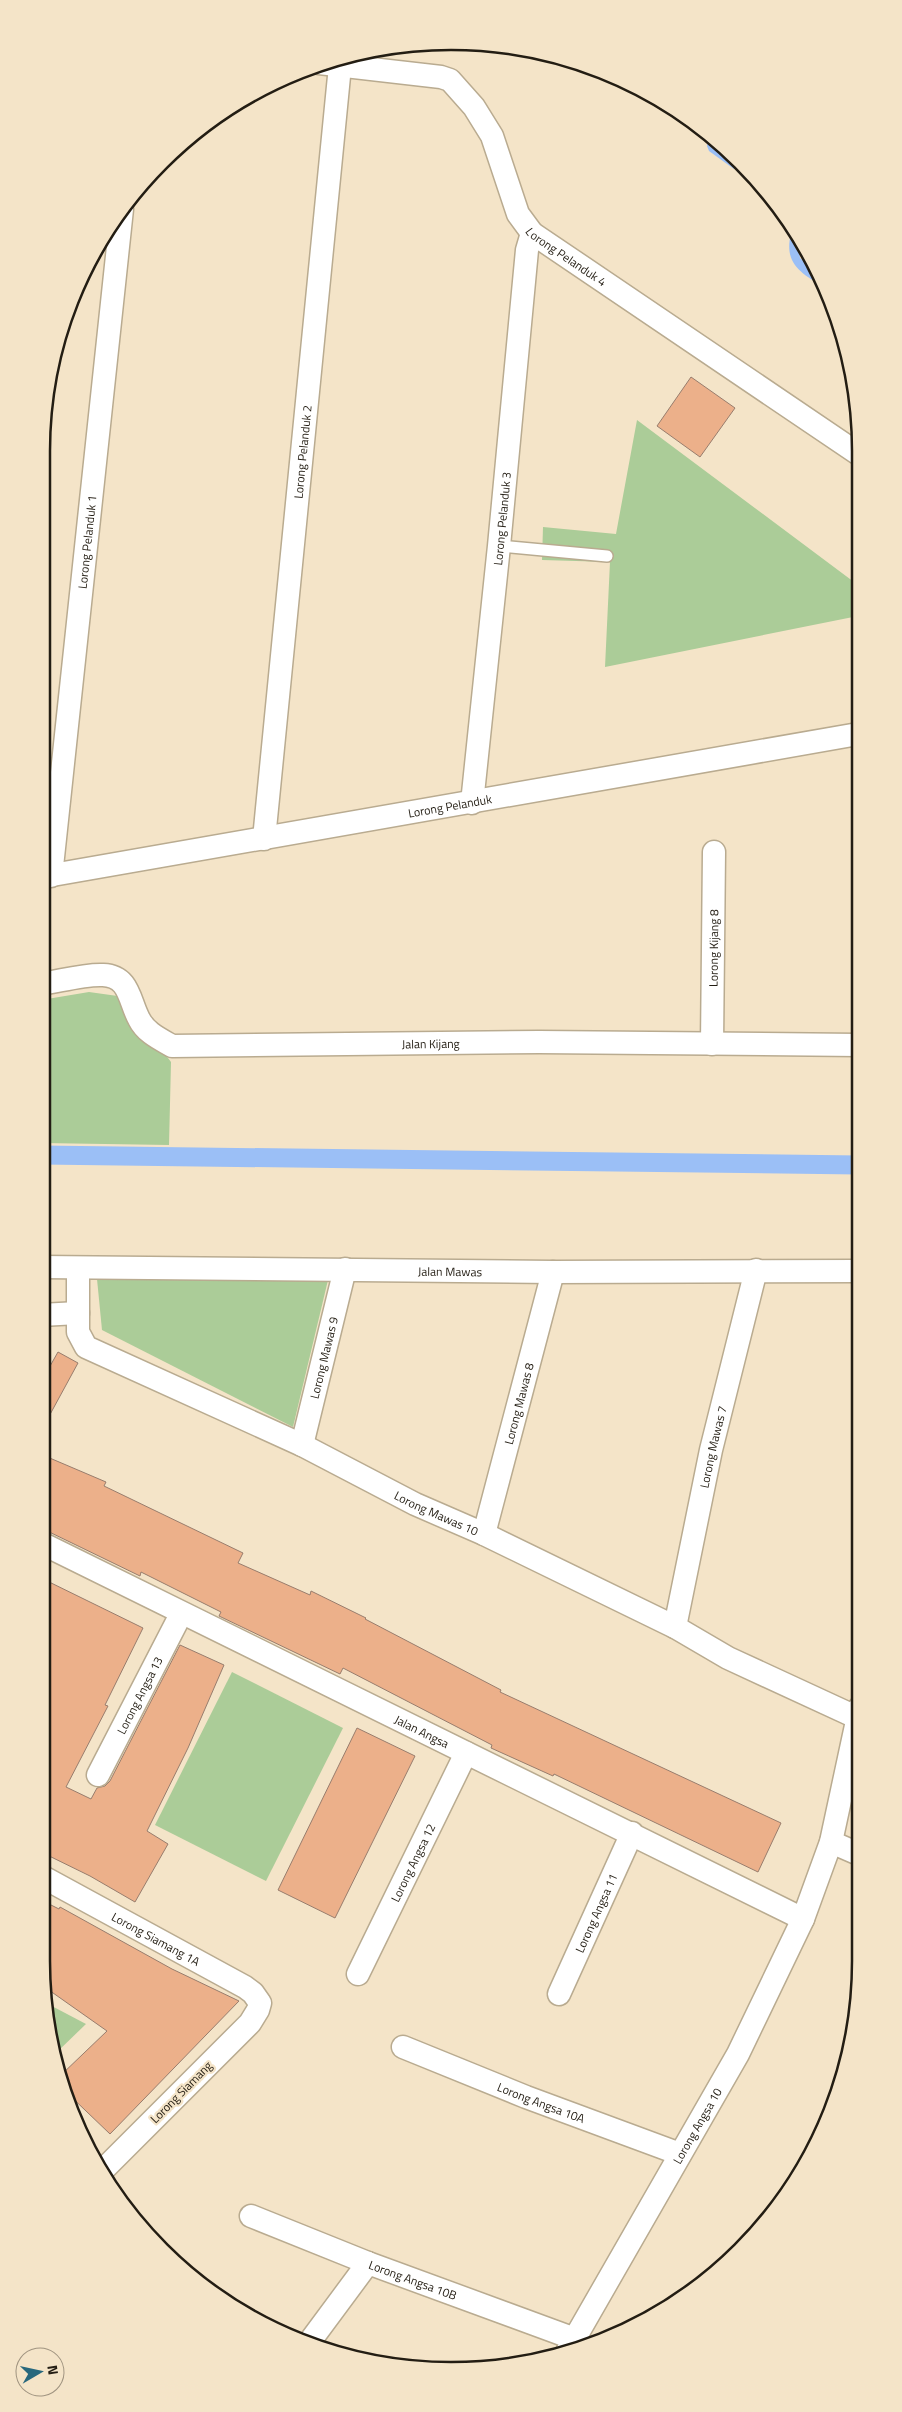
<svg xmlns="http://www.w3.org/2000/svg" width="902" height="2412" font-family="'Titillium Web',sans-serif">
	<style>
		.green { fill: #abcc98 }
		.water { fill: #9bbff6 }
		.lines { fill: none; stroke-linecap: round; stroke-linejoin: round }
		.canal { stroke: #9bbff6; stroke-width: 19 }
		.building { fill: #ecb08a; stroke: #987d6d }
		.lane-casing { stroke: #b9ab90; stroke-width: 14 }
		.street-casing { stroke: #b9ab90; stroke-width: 25 }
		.lane { stroke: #fff; stroke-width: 11 }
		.street { stroke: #fff; stroke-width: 22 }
		.labels { text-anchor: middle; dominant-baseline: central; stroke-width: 4.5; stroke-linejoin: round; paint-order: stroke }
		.street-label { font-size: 12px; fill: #231d13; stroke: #f4e4c8 }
		.rim { fill: none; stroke: #231d13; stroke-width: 2.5 }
	</style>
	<rect width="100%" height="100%" fill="#f4e4c8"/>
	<g class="green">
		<path d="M637,420L858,585V616L605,667L610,562L542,560L543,527L616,534Z"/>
		<path d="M89,992L132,998L149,1033L171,1062L169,1145L41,1143V1000Z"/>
		<path d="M97,1279L328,1280L293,1427L102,1330Z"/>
		<path d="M232,1672L343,1728L266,1881L155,1825Z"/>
		<path d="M48,2004L86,2024L56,2053Z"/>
	</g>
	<g class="water">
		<path d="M709,137L742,166L734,169L709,151L707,146Z"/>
		<path d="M791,233L799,245L800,258L815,271L827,290C803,273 783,266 791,233Z"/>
	</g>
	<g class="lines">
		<path class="canal" d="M41,1155L859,1165"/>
	</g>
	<g class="building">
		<path d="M691,377L735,408L700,457L657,426Z"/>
		<path d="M58,1352L78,1363L41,1431V1382Z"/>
		<path d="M45,1456L106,1482L104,1486L243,1553L238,1563L310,1595L311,1591L366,1618L365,1619L501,1690L500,1692L781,1823L758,1872L554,1774L553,1776L491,1748L492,1745L343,1668L340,1674L219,1616L221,1612L141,1572L140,1576L41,1528V1466Z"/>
		<path d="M41,1578L143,1628L105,1705L108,1706L66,1787L91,1799L97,1788L105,1786L110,1781L180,1645L224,1665L188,1748L147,1831L168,1844L135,1902L90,1876L41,1852Z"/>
		<path d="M357,1728L415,1756L335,1918L278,1890Z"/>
		<path d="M41,1900L59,1909L60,1907L172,1969L239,2001L110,2134L62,2088L60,2076L107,2031L46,1988L41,1961Z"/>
	</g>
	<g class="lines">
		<defs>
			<path id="lane" d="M499,546L607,556"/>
			<g id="street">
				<path id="s1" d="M319,63L441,77L450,80L474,107L492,136L518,214L532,233L857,453"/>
				<path id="s2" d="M472,803L499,546L527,250L532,233"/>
				<path id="s3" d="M264,839L340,66"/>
				<path id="s4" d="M51,876L122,209"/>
				<path id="s5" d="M41,877L858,734"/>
				<path id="s6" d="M41,984C61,981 84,974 103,975C130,976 129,1001 139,1019C146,1033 160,1039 172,1046L539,1042L859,1045"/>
				<path id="s7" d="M712,1044L714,852"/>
				<path id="s8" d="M41,1267L553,1272L859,1271"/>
				<path id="s9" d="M78,1268V1332L86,1347L302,1445L415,1504L484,1534L675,1627L728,1658L858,1718"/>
				<path d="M41,1315L78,1313"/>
				<path id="s10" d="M302,1445L345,1269"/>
				<path id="s11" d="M484,1534L553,1272"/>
				<path id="s12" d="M41,1543L803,1919"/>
				<path id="s13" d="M675,1627L711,1450L756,1270"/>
				<path id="s14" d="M98,1775L181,1614"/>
				<path d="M831,1842L861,1855"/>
				<path id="s15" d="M41,1876L245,1987L253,1993L260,2003L258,2010L250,2023L101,2172"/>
				<path id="s16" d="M358,1974L466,1753"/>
				<path id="s17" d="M559,1994L632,1833"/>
				<path id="s18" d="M403,2047L526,2097L680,2154"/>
				<path id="s19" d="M251,2216L368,2263L575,2339"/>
				<path d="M308,2344L368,2263"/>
				<path id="s20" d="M567,2352L738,2054L803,1919L831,1842L860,1707"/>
			</g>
		</defs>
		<use href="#lane" class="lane-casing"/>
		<use href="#street" class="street-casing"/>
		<use href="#lane" class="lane"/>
		<use href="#street" class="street"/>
	</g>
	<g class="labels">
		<g class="street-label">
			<text stroke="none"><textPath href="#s1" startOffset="350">Lorong Pelanduk 4</textPath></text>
			<text stroke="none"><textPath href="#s3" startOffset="389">Lorong Pelanduk 2</textPath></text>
			<text stroke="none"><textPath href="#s2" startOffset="286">Lorong Pelanduk 3</textPath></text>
			<text stroke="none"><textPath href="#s4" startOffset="336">Lorong Pelanduk 1</textPath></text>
			<text stroke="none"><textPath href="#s5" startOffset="415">Lorong Pelanduk</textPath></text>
			<text stroke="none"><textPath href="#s7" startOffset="96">Lorong Kijang 8</textPath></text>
			<text stroke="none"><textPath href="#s6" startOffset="426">Jalan Kijang</textPath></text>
			<text stroke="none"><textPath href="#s8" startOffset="409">Jalan Mawas</textPath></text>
			<text stroke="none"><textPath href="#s10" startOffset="90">Lorong Mawas 9</textPath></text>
			<text stroke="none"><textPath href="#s11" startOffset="135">Lorong Mawas 8</textPath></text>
			<text stroke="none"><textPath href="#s13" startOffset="184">Lorong Mawas 7</textPath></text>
			<text stroke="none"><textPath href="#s9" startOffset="469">Lorong Mawas 10</textPath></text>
			<text stroke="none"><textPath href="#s14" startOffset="90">Lorong Angsa 13</textPath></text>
			<text stroke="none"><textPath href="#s12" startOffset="425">Jalan Angsa</textPath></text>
			<text stroke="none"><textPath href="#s16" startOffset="124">Lorong Angsa 12</textPath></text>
			<text stroke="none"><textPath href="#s17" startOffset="89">Lorong Angsa 11</textPath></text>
			<text stroke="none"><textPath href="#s15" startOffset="131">Lorong Siamang 1A</textPath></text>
			<text transform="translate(181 2092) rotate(-45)">Lorong Siamang</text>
			<text stroke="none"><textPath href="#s18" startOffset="149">Lorong Angsa 10A</textPath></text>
			<text stroke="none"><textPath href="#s20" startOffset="261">Lorong Angsa 10</textPath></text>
			<text stroke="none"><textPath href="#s19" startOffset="174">Lorong Angsa 10B</textPath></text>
		</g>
	</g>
	<path d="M0 0H902V2412H0ZM451 50H451A401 401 0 0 1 852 451V1961A401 401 0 0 1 451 2362H451A401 401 0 0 1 50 1961V451A401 401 0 0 1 451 50Z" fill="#f4e4c8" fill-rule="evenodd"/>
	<path class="rim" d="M451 50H451A401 401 0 0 1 852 451V1961A401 401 0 0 1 451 2362H451A401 401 0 0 1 50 1961V451A401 401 0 0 1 451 50Z"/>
	<g transform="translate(40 2372) rotate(81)"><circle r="24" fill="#f4e4c8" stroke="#a09480"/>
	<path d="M0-4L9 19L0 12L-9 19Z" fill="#28687d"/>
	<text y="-8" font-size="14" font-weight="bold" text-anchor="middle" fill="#231d13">N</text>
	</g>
</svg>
